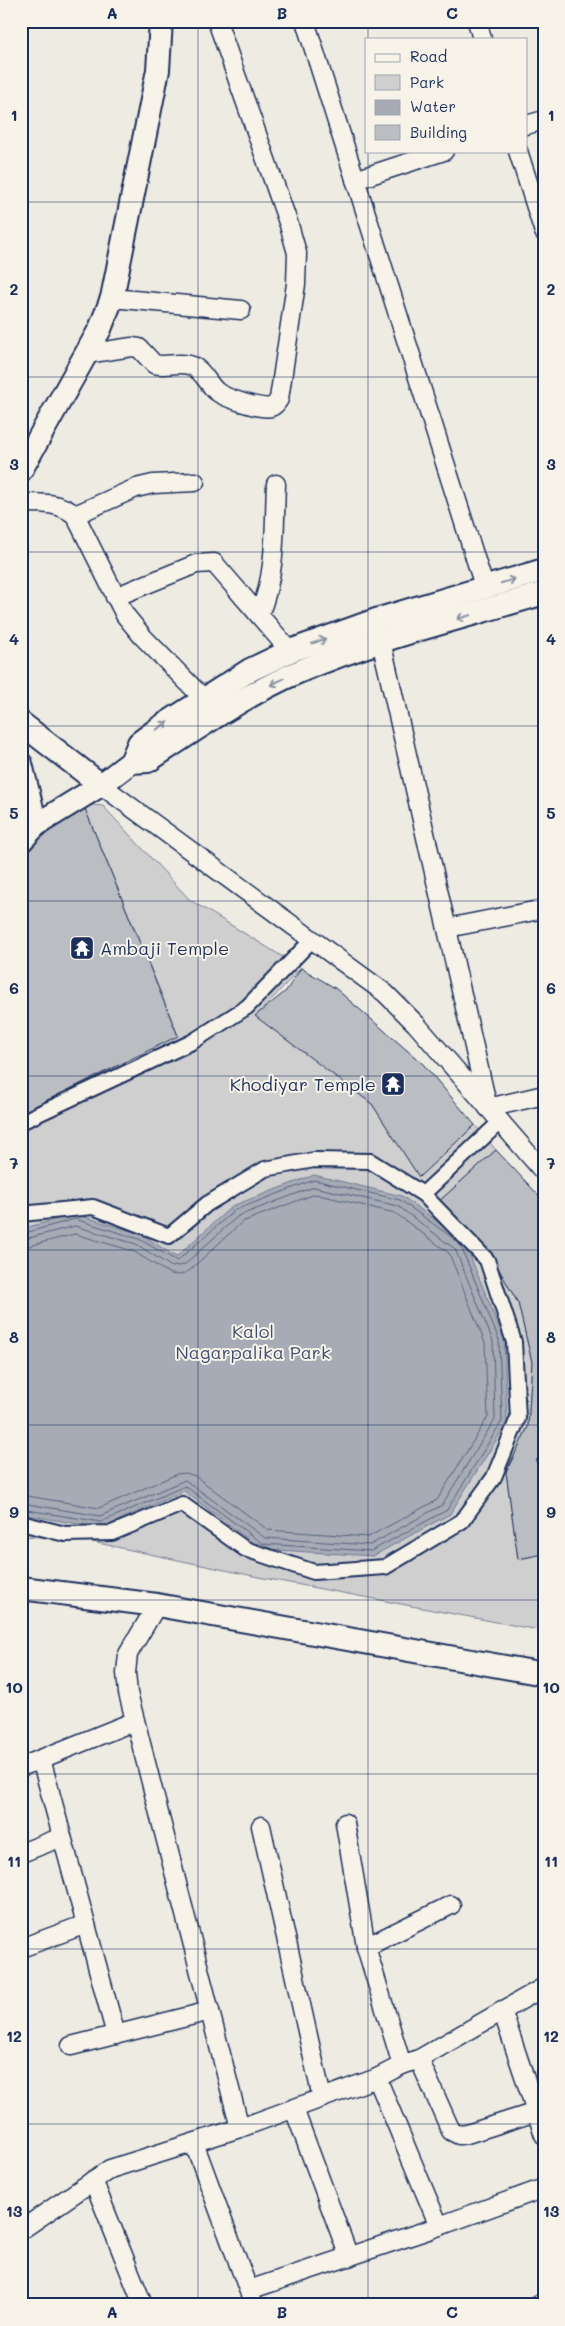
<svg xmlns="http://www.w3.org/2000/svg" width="565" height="2326" font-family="Mali,sans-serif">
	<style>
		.green { fill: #cfcfcf; stroke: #757f96 }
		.water { fill: #a6abb5; stroke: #6e7992 }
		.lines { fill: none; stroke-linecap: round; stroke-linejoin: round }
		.shore { stroke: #536181; stroke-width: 1 }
		.building { fill: #babdc2; stroke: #1b2f5e }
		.service-casing { stroke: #1b2f5e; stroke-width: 12 }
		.pedestrian-casing { stroke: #1b2f5e; stroke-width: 18 }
		.minor-casing { stroke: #1b2f5e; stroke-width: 21 }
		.tertiary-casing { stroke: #1b2f5e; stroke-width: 26 }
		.service { stroke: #f7f3e8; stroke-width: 9 }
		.pedestrian { stroke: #f7f3e8; stroke-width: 14 }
		.minor { stroke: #f7f3e8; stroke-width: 18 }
		.tertiary { stroke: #f7f3e8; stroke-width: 22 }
		.oneway { stroke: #8991a3 }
		.grid { fill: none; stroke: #1b2f5e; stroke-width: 1; stroke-opacity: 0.55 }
		.labels { text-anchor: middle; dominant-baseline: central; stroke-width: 4; stroke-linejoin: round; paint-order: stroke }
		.poi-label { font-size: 18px; fill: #1b2f5e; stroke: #f7f3e8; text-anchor: start }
		.park-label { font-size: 18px; fill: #3f4f75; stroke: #f7f3e8 }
		.neatline { fill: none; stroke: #1b2f5e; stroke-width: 2 }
		.grid-label { font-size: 16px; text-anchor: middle; font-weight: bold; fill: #1b2f5e }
	</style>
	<rect width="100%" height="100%" fill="#eeebe2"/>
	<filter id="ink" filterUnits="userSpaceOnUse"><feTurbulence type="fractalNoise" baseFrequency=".02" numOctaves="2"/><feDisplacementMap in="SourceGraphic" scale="10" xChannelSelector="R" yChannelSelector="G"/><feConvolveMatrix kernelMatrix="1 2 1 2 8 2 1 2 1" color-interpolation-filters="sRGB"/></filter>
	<g filter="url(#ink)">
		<path class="green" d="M83,804L103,806L190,900L301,968L256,1016L372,1104L419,1176L475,1125L496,1150L437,1203L489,1252L518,1303L532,1362L528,1427L506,1472L518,1559L544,1554V1631L258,1577L79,1539L21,1536V1113L178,1035Z"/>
		<path class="water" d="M314,1175L402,1196L464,1241L504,1339L507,1423L450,1514L373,1556L261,1549L184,1491L102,1528L21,1514V1229L75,1214L141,1234L176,1257L232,1206Z"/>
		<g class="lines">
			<g class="shore">
				<path d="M21,1234L75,1219L139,1239L177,1261L235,1210L314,1180L400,1200L460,1243"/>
				<path d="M21,1240L75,1226L136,1244L172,1267L184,1265L238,1216L314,1187L398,1206L455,1249L493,1341L495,1419L442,1505L370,1545L265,1538L185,1480L100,1516L21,1503"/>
				<path d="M21,1248L75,1234L133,1251L170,1274L180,1275L189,1271L242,1222L315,1194L395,1213L449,1253L485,1343L488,1417L437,1500L368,1537L268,1530L195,1476L186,1473L177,1474L99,1508L21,1495"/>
				<path d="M21,1509L101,1522L185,1486L263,1544L371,1551L447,1510L502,1421L499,1340L460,1244"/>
			</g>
		</g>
		<g class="building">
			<path d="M83,804L178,1036L21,1113V861L35,843Z"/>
			<path d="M301,968L335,988L423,1064L475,1125L419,1177L372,1104L255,1016L286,991Z"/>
			<path d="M496,1150L544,1201V1554L518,1559L506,1472L528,1427L532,1362L518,1303L489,1252L437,1203Z"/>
		</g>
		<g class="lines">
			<defs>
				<path id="service" d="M542,1462L544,1461"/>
				<g id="pedestrian">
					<path d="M21,1122L192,1042L247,1007L312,940"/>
					<path d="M423,1194L500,1122"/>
					<path d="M21,1214L93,1207L169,1236L207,1204L265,1169L314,1160L370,1161L423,1194L487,1260L514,1342L518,1418L494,1477L462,1521L385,1567L314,1572L245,1549L182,1504L112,1533L65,1534L21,1523"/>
				</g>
				<g id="minor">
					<path d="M305,21L485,589"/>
					<path d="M477,21L482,39"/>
					<path d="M526,125L544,120"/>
					<path d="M518,151L544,232"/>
					<path d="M355,180L444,151"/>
					<path d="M112,298L241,310"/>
					<path d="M86,354L132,347L139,348L154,364C165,367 177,362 189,365C202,368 207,383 216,391C224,398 262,410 271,407C276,405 277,402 279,399L296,284L297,253L289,225L217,21"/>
					<path d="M21,503C41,503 59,502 75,515L125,615L143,637L204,699"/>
					<path d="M75,515L136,488L153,484L195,482"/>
					<path d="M115,597L196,564L214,563L290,651"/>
					<path d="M259,615C277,572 274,529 276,484"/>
					<path d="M378,628L488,1108L544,1095"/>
					<path d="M101,785L385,993L416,1024L544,1172"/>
					<path d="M447,928L544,909"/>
					<path d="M157,1605L128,1654L126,1673L128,1693L240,2128"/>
					<path d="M41,1759L116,2035"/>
					<path d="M21,1767L135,1721"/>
					<path d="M345,1823L366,1947L402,2065"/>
					<path d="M261,1826L322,2098"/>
					<path d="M21,1853L62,1837"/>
					<path d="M366,1947L451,1905"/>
					<path d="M21,1948L86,1924"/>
					<path d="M502,2010L544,2135"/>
					<path d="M71,2046L210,2011"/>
					<path d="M419,2059L451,2131L459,2135L467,2134L536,2112"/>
					<path d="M377,2078L439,2226"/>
					<path d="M294,2109L349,2257"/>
					<path d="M194,2143L254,2305"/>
					<path d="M93,2180L143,2305"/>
					<path d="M21,2230L110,2169L240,2128L377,2078L402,2065L419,2059L544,1987"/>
					<path d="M249,2290L431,2229L544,2188"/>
					<path d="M537,2305L544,2302"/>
				</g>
				<g id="tertiary">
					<path d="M21,470L100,329L112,298L158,70L161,21"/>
					<path d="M21,723L101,785"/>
					<path d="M131,762L148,761C196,729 245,695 298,672C377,638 462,618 544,593"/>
					<path d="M21,764L36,825"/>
					<path d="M21,841L36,825L101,785L131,762L139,743L159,728L250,670L290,651L376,620L544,570"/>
					<path d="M21,1588L157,1605L544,1674"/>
				</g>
			</defs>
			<use href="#service" class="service-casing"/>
			<use href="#pedestrian" class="pedestrian-casing"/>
			<use href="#minor" class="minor-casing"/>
			<use href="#tertiary" class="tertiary-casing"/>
			<use href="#service" class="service"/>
			<use href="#pedestrian" class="pedestrian"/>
			<use href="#minor" class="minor"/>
			<use href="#tertiary" class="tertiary"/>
		</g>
		<defs><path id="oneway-shaft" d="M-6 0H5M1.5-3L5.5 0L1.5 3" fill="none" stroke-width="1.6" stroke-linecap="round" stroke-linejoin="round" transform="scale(1.25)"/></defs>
		<g class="oneway">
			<use href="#oneway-shaft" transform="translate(508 581) rotate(-17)"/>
			<use href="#oneway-shaft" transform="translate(464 617) rotate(164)"/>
			<use href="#oneway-shaft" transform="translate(319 641) rotate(-20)"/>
			<use href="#oneway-shaft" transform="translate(277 682) rotate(154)"/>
			<use href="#oneway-shaft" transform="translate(162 726) rotate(-34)"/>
		</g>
	</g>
	<path class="grid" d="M198,21V2305M368,21V39M368,151V2305M21,202H544M21,377H544M21,552H544M21,726H544M21,901H544M21,1076H544M21,1250H544M21,1425H544M21,1600H544M21,1774H544M21,1949H544M21,2124H544"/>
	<defs>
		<symbol id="temple-square" viewBox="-11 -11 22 22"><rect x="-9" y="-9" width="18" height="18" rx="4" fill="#1b2f5e" stroke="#f7f3e8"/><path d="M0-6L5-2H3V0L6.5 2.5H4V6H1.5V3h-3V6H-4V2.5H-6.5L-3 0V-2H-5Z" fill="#fff"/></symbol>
	</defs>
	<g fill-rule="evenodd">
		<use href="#temple-square" x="68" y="934" width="28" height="28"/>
		<use href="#temple-square" x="379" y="1070" width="28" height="28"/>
	</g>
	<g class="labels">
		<g class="poi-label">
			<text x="100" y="948">Ambaji Temple</text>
			<text x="376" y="1084" text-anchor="end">Khodiyar Temple</text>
		</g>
		<g class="park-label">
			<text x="253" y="1331">Kalol<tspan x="253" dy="21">Nagarpalika Park</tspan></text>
		</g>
	</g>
	<rect width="565" height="2326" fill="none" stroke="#f7f3e8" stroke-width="55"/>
	<rect x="365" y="38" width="162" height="115" fill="#f7f3e8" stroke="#9fa5b1"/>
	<rect x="375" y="54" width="25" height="8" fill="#f7f3e8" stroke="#9fa5b1"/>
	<text x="410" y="62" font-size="15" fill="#1b2f5e">Road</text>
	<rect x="375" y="75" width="25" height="15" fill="#cfcfcf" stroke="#9fa5b1"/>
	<text x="410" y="88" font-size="15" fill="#1b2f5e">Park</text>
	<rect x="375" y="100" width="25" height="15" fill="#a6abb5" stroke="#9fa5b1"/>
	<text x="410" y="112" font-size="15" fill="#1b2f5e">Water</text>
	<rect x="375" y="125" width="25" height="15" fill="#babdc2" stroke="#9fa5b1"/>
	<text x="410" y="138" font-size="15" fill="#1b2f5e">Building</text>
	<rect x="28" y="28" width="510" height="2270" class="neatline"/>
	<g class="grid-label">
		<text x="112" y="19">A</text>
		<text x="282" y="19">B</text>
		<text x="452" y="19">C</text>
		<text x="14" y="121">1</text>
		<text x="551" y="121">1</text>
		<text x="14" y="295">2</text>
		<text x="551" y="295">2</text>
		<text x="14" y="470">3</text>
		<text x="551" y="470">3</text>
		<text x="14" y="645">4</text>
		<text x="551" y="645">4</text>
		<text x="14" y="819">5</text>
		<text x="551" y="819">5</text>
		<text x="14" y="994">6</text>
		<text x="551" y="994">6</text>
		<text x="14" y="1169">7</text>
		<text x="551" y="1169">7</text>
		<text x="14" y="1343">8</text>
		<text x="551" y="1343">8</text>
		<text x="14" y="1518">9</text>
		<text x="551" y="1518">9</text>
		<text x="14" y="1693">10</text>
		<text x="551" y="1693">10</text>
		<text x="14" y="1867">11</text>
		<text x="551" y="1867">11</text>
		<text x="14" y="2042">12</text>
		<text x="551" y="2042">12</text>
		<text x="14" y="2217">13</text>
		<text x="551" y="2217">13</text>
		<text x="112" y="2318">A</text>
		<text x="282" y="2318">B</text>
		<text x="452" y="2318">C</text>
	</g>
</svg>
